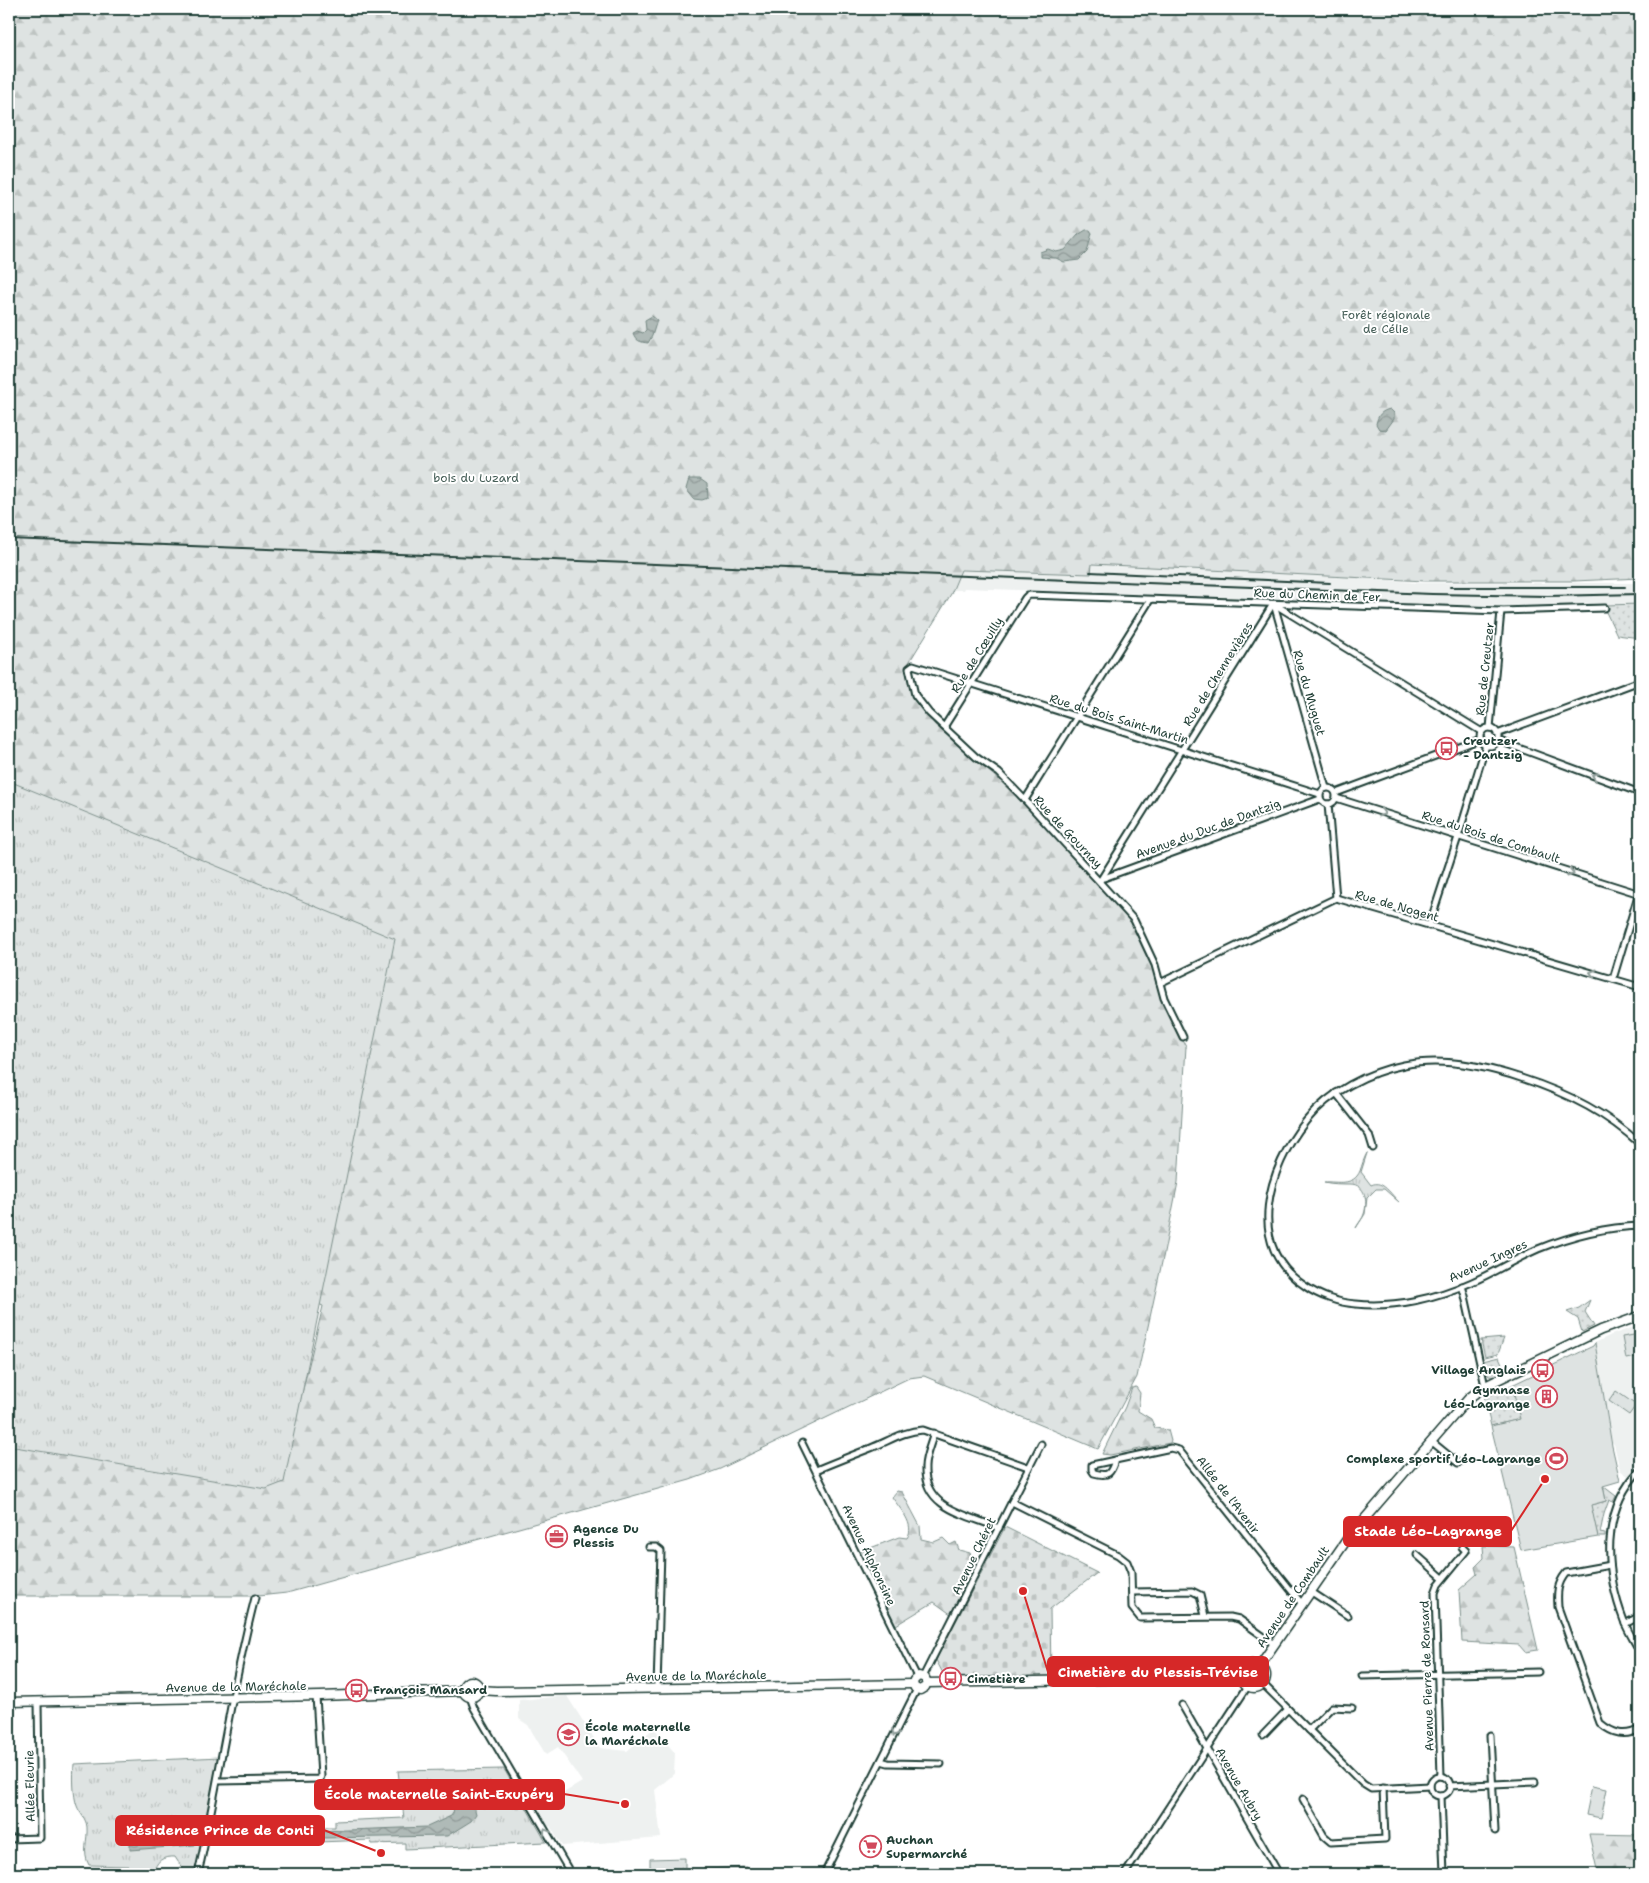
<svg xmlns="http://www.w3.org/2000/svg" width="1649" height="1883" font-family="'Shantell Sans',sans-serif">
	<style>
		.built { fill: #eef1f0 }
		.grass { fill: url(#grass-dots); stroke: #7e908b }
		.forest { fill: url(#forest-firs); stroke: #7e908b }
		.cemetery { fill: url(#cemetery-stones); stroke: #7e908b }
		.park { fill: url(#park-tufts); stroke: #7e908b }
		.pitch { fill: #dee3e2; stroke: #7e908b }
		.water { fill: url(#water-waves); stroke: #758883 }
		.lines { fill: none; stroke-linecap: round; stroke-linejoin: round }
		.street-casing { stroke: #1f3d34; stroke-width: 9 }
		.secondary-casing { stroke: #1f3d34; stroke-width: 11 }
		.street { stroke: #fff; stroke-width: 5 }
		.secondary { stroke: #fff; stroke-width: 8 }
		.rail { stroke: #1f3d34; stroke-width: 2 }
		.oneway { stroke: #8f9e9a }
		.labels { text-anchor: middle; dominant-baseline: central; stroke-width: 4; stroke-linejoin: round; paint-order: stroke }
		.park-label { font-size: 12px; fill: #455e57; stroke: #fff }
		.street-label { font-size: 12px; fill: #1f3d34; stroke: #fff }
		.poi-label { font-size: 12px; font-weight: bold; fill: #1f3d34; stroke: #fff; text-anchor: start }
		.leader { fill: none; stroke: #d62828; stroke-width: 2 }
		.callout-dot { fill: #d62828; stroke: #fff; stroke-width: 2 }
		.callout { fill: #d62828; stroke: #d62828; stroke-width: 2 }
		.callout-label { font-size: 14px; text-anchor: middle; font-weight: bold; fill: #fff }
	</style>
	<defs>
		<pattern id="grass-dots" width="8" height="8" patternUnits="userSpaceOnUse" patternTransform="scale(1.25)"><rect width="8" height="8" fill="#dee3e2"/><path d="M2 2h.1M6 6h.1" fill="none" stroke="#bec4c2" stroke-width="1.8" stroke-linecap="round"/></pattern>
		<pattern id="forest-firs" width="22" height="20" patternUnits="userSpaceOnUse" patternTransform="scale(1.25)"><rect width="22" height="20" fill="#dee3e2"/><path d="M5 1l3.5 6h-7zM16 11l3.5 6h-7z" fill="#bec4c2"/></pattern>
		<pattern id="cemetery-stones" width="16" height="16" patternUnits="userSpaceOnUse" patternTransform="scale(1.25)"><rect width="16" height="16" fill="#dee3e2"/><path d="M2 7V4a2 2 0 0 1 4 0v3zM10 15v-3a2 2 0 0 1 4 0v3z" fill="#bec4c2"/></pattern>
		<pattern id="park-tufts" width="24" height="20" patternUnits="userSpaceOnUse" patternTransform="scale(1.25)"><rect width="24" height="20" fill="#dee3e2"/><path d="M3 7l-1-3M5 7V3M7 7l1-3M15 17l-1-3M17 17v-4M19 17l1-3" fill="none" stroke="#bec4c2"/></pattern>
		<pattern id="water-waves" width="16" height="10" patternUnits="userSpaceOnUse" patternTransform="scale(1.25)"><rect width="16" height="10" fill="#afbab7"/><path d="M0 5q4-4 8 0t8 0" fill="none" stroke="#8e9896"/></pattern>
	</defs>
	<rect width="100%" height="100%" fill="#fff"/>
	<filter id="ink" filterUnits="userSpaceOnUse"><feTurbulence type="fractalNoise" baseFrequency=".02" numOctaves="2"/><feDisplacementMap in="SourceGraphic" scale="10" xChannelSelector="R" yChannelSelector="G"/><feConvolveMatrix kernelMatrix="1 2 1 2 8 2 1 2 1" color-interpolation-filters="sRGB"/></filter>
	<g filter="url(#ink)">
		<g class="built">
			<path d="M1091,564L1341,575L1418,583H1640V604L1483,607L964,588L963,590H954L944,582L809,566L1090,574Z"/>
			<path d="M1640,1325V1461L1628,1476L1620,1470L1614,1444L1612,1443L1595,1343L1611,1335Z"/>
			<path d="M567,1696L600,1748L627,1751L654,1728L675,1753L674,1774L655,1790L661,1838L562,1846L550,1826H548L538,1808L582,1782L558,1747L546,1755L528,1725L519,1719V1700Z"/>
		</g>
		<g class="grass">
			<path d="M1640,604V638L1617,635L1605,610L1606,605Z"/>
			<path d="M1590,1300L1585,1312L1594,1326L1582,1332L1578,1319L1567,1312L1579,1308Z"/>
			<path d="M1504,1338L1498,1354L1485,1357L1481,1340Z"/>
			<path d="M1499,1357L1506,1372L1495,1377L1489,1376L1485,1371L1483,1361Z"/>
			<path d="M1512,1385L1521,1419L1491,1426L1484,1398Z"/>
			<path d="M1603,1486L1616,1496L1613,1502L1609,1500L1604,1514L1600,1533L1605,1534V1537H1598L1590,1505L1606,1501Z"/>
		</g>
		<g class="forest">
			<path d="M9,9H1640V578L1574,581H1425L1092,564L1091,574L961,570L951,594L905,669L914,698L935,725L999,780L1039,818L1133,923L1154,969L1160,997L1186,1046L1178,1182L1164,1253L1137,1377L1098,1449L924,1376L909,1378L720,1469L690,1480L287,1593L258,1596H9V1433L281,1481L323,1306L266,1282L9,1090Z"/>
			<path d="M1136,1387L1140,1393L1138,1411L1151,1419L1155,1428L1168,1430L1171,1441L1170,1443L1110,1455L1102,1454L1125,1407L1132,1388Z"/>
			<path d="M897,1491L902,1492L920,1526L921,1539L934,1542L943,1538L950,1545L956,1542L959,1550L970,1553L977,1565L952,1615L934,1602L896,1625L860,1552L899,1537L907,1538C916,1525 900,1509 892,1497Z"/>
			<path d="M1483,1546L1514,1547L1538,1650L1525,1652L1519,1645L1462,1642L1459,1590L1477,1574L1475,1567L1484,1558Z"/>
			<path d="M1589,1834L1640,1835V1874H1598Z"/>
		</g>
		<path class="cemetery" d="M1005,1527L1097,1573L1050,1609L1051,1676L946,1679L936,1660Z"/>
		<g class="park">
			<path d="M9,781L395,939L284,1482L266,1489L9,1446Z"/>
			<path d="M1367,1153L1361,1172L1371,1185C1383,1179 1391,1195 1399,1202L1384,1189H1376L1367,1198L1365,1214L1356,1228C1358,1223 1363,1219 1364,1214C1368,1202 1366,1184 1350,1184C1341,1184 1332,1184 1324,1182C1337,1181 1353,1187 1360,1171C1362,1165 1364,1158 1367,1153Z"/>
			<path d="M220,1757L197,1874H186L175,1857C163,1856 155,1861 154,1874H133L128,1866L89,1865C82,1853 88,1840 87,1827C86,1818 80,1814 77,1806C73,1796 73,1774 74,1764Z"/>
			<path d="M504,1769L546,1842L405,1849V1843L372,1844L371,1840L318,1842L317,1827H335V1821L404,1818L398,1771Z"/>
			<path d="M685,1858V1870L747,1867V1874H662L658,1872H650V1859Z"/>
		</g>
		<g class="pitch">
			<path d="M1640,1334V1356L1626,1359L1622,1337Z"/>
			<path d="M1595,1343L1612,1446L1620,1481L1603,1486L1606,1501L1591,1505L1598,1537L1521,1550L1491,1426L1520,1419L1512,1385L1593,1346Z"/>
			<path d="M1616,1391L1636,1405L1629,1415L1609,1401Z"/>
			<path d="M1592,1786L1607,1789L1601,1818L1586,1815Z"/>
		</g>
		<g class="water">
			<path d="M1086,230H1090L1092,233L1087,252L1079,260L1064,262L1056,258L1040,257V252L1048,249L1056,252L1065,250L1078,235Z"/>
			<path d="M652,316L657,320L652,336L648,343C640,342 636,341 633,333L637,331L643,333L646,330L645,320Z"/>
			<path d="M1390,409L1394,413V419L1386,430L1379,429L1376,424C1378,415 1381,411 1390,409Z"/>
			<path d="M689,479H700L707,484L708,498L702,500L694,499L686,489Z"/>
			<path d="M466,1799L473,1802L476,1814L471,1821L447,1836L321,1838V1831L427,1827L451,1816L453,1813L455,1802Z"/>
			<path d="M195,1838V1845L130,1850V1843Z"/>
		</g>
		<g class="lines">
			<defs>
				<g id="street">
					<path d="M1274,604L1482,732"/>
					<path d="M1274,604L1326,788"/>
					<path d="M944,727L1025,598L1028,595L1501,611L1605,608"/>
					<path d="M1490,728L1501,611"/>
					<circle cx="1489" cy="737" r="9"/>
					<path d="M1497,734L1640,681"/>
					<path d="M1497,740L1640,793"/>
					<circle cx="1328" cy="796" r="8"/>
					<path d="M1336,793L1481,739"/>
					<path d="M1336,798L1640,894"/>
					<path d="M1025,800L1150,600"/>
					<path d="M1328,804L1336,898"/>
					<path d="M1104,878L1320,799"/>
					<path d="M1100,881L1273,604"/>
					<path d="M1429,926L1458,837L1486,745"/>
					<path d="M1613,979L1640,889"/>
					<path d="M1160,983L1336,898L1640,987"/>
					<path d="M1183,1037L1164,998L1155,965L1134,920L1025,800L999,773L976,757L929,713L915,695L909,668L913,665L1320,794"/>
					<path d="M1336,1093L1369,1135L1373,1148"/>
					<path d="M1640,1144C1606,1112 1565,1092 1521,1078C1484,1066 1443,1057 1404,1065C1368,1072 1329,1092 1306,1121C1268,1168 1244,1246 1305,1286C1319,1296 1339,1303 1356,1304C1395,1308 1437,1298 1472,1282C1495,1272 1515,1259 1538,1249C1570,1236 1606,1227 1640,1226"/>
					<path d="M1462,1286L1465,1296L1485,1386"/>
					<path d="M934,1433C931,1444 925,1456 925,1467C923,1509 968,1515 999,1528"/>
					<path d="M1431,1441L1458,1463"/>
					<path d="M802,1443L917,1677"/>
					<path d="M1115,1460C1111,1474 1108,1477 1094,1473L1092,1470V1465L1171,1448L1179,1450L1302,1604"/>
					<path d="M816,1470C835,1462 853,1455 871,1448C889,1441 903,1431 923,1430L1028,1467"/>
					<path d="M1640,1470C1600,1511 1605,1571 1624,1621C1628,1632 1635,1642 1640,1652"/>
					<path d="M1012,1502L1118,1555L1127,1562L1131,1572L1132,1608L1140,1618L1230,1617L1239,1619L1274,1644"/>
					<path d="M649,1547H656L661,1551L657,1688"/>
					<path d="M1417,1555L1443,1578"/>
					<path d="M1610,1565L1566,1573C1557,1584 1557,1593 1558,1607L1600,1723C1613,1734 1625,1737 1640,1729"/>
					<path d="M1310,1591L1348,1616"/>
					<path d="M1132,1592L1192,1591L1200,1595L1205,1616"/>
					<path d="M1625,1624L1640,1616"/>
					<path d="M1362,1676L1538,1672"/>
					<path d="M923,1677L1041,1444"/>
					<path d="M1263,1684L1363,1784L1371,1789L1430,1786"/>
					<path d="M470,1697L474,1708L571,1874"/>
					<path d="M1182,1705L1279,1874"/>
					<path d="M1309,1730L1332,1707L1352,1708"/>
					<path d="M1263,1735L1288,1709"/>
					<path d="M1490,1735L1495,1831"/>
					<path d="M881,1761L888,1763L941,1764"/>
					<path d="M1441,1776L1435,1593L1438,1585L1466,1551L1462,1547"/>
					<circle cx="1440" cy="1786" r="10"/>
					<path d="M218,1781L320,1779L321,1776L316,1696"/>
					<path d="M1449,1786L1535,1782"/>
					<path d="M1441,1796L1444,1874"/>
					<path d="M1303,1799L1324,1836L1331,1842L1385,1839L1383,1788"/>
					<path d="M9,1839L40,1838L38,1702"/>
					<path d="M206,1839L307,1834"/>
					<path d="M198,1874C219,1782 231,1689 255,1598"/>
					<path d="M824,1874L917,1689"/>
					<path d="M1125,1874L1248,1686"/>
				</g>
				<g id="secondary">
					<circle cx="1254" cy="1676" r="12"/>
					<path d="M1260,1665L1348,1538L1469,1398L1485,1386L1601,1330L1640,1316"/>
					<circle cx="471" cy="1689" r="8"/>
					<path d="M927,1683L1242,1677"/>
					<path d="M913,1684L914,1680L919,1676L925,1678L927,1683"/>
					<path d="M913,1684L915,1688L920,1690L925,1687L927,1683"/>
					<path d="M480,1690L496,1691L913,1684"/>
					<path d="M9,1702L320,1696L463,1691"/>
				</g>
			</defs>
			<use href="#street" class="street-casing"/>
			<use href="#secondary" class="secondary-casing"/>
			<use href="#street" class="street"/>
			<use href="#secondary" class="secondary"/>
			<g class="rail">
				<path d="M9,539L1432,594L1548,596L1640,594"/>
				<path d="M1090,572L1330,583"/>
				<path d="M1450,587H1625"/>
			</g>
		</g>
		<defs><path id="oneway-chevron" d="M-2-3.5L2.5 0L-2 3.5" fill="none" stroke-width="1.6" stroke-linecap="round" stroke-linejoin="round" transform="scale(1.25)"/></defs>
		<g class="oneway">
			<use href="#oneway-chevron" transform="translate(1595 776) rotate(-160)"/>
			<use href="#oneway-chevron" transform="translate(1382 813) rotate(18)"/>
			<use href="#oneway-chevron" transform="translate(1571 873) rotate(17)"/>
			<use href="#oneway-chevron" transform="translate(1593 973) rotate(-164)"/>
			<use href="#oneway-chevron" transform="translate(895 1733) rotate(116)"/>
			<use href="#oneway-chevron" transform="translate(546 1832) rotate(-121)"/>
		</g>
	</g>
	<defs>
		<symbol id="bus-ring" viewBox="-11 -11 22 22"><circle r="9.5" fill="#fff" stroke="#d1495b" stroke-width="1.5"/><path d="M-5-6H5V4H4V6H2V4H-2V6H-4V4H-5ZM-3.5-4V0h7V-4ZM-3.5 1.2v1.5H-2V1.2ZM2 1.2v1.5H3.5V1.2Z" fill="#d1495b"/></symbol>
		<symbol id="building-ring" viewBox="-11 -11 22 22"><circle r="9.5" fill="#fff" stroke="#d1495b" stroke-width="1.5"/><path d="M-4-6H4V6H1V3H-1V6H-4ZM-2.5-4.3h1.7v1.8h-1.7ZM.8-4.3h1.7v1.8H.8ZM-2.5-1h1.7V.8h-1.7ZM.8-1h1.7V.8H.8Z" fill="#d1495b"/></symbol>
		<symbol id="stadium-ring" viewBox="-11 -11 22 22"><circle r="9.5" fill="#fff" stroke="#d1495b" stroke-width="1.5"/><path d="M0-5a6.5 5 0 1 0 0 10a6.5 5 0 1 0 0-10ZM-3.5-1.8h7v3.6h-7Z" fill="#d1495b"/></symbol>
		<symbol id="office-ring" viewBox="-11 -11 22 22"><circle r="9.5" fill="#fff" stroke="#d1495b" stroke-width="1.5"/><path d="M-6-3h4V-5.5h4V-3h4V5H-6ZM-1-4.5V-3h2v-1.5ZM-6 0V1H6V0Z" fill="#d1495b"/></symbol>
		<symbol id="school-ring" viewBox="-11 -11 22 22"><circle r="9.5" fill="#fff" stroke="#d1495b" stroke-width="1.5"/><path d="M0-5L7-2L0 1L-7-2ZM-4 1L0 2.5L4 1V4Q0 6-4 4Z" fill="#d1495b"/></symbol>
		<symbol id="supermarket-ring" viewBox="-11 -11 22 22"><circle r="9.5" fill="#fff" stroke="#d1495b" stroke-width="1.5"/><path d="M-6-5.5h2.5l.6 2H6L4.5 2H-2.5L-4.4-4H-6ZM-1.5 3.2a1.3 1.3 0 1 0 .1 0ZM3 3.2a1.3 1.3 0 1 0 .1 0Z" fill="#d1495b"/></symbol>
	</defs>
	<g fill-rule="evenodd">
		<use href="#bus-ring" x="1434" y="736" width="25" height="25"/>
		<use href="#bus-ring" x="1530" y="1358" width="25" height="25"/>
		<use href="#building-ring" x="1534" y="1384" width="25" height="25"/>
		<use href="#stadium-ring" x="1544" y="1446" width="25" height="25"/>
		<use href="#office-ring" x="544" y="1524" width="25" height="25"/>
		<use href="#bus-ring" x="938" y="1666" width="25" height="25"/>
		<use href="#bus-ring" x="344" y="1678" width="25" height="25"/>
		<use href="#school-ring" x="556" y="1722" width="25" height="25"/>
		<use href="#supermarket-ring" x="858" y="1834" width="25" height="25"/>
	</g>
	<g class="labels">
		<g class="park-label">
			<text x="1386" y="315">Forêt régionale<tspan x="1386" dy="14">de Célie</tspan></text>
			<text x="476" y="478">bois du Luzard</text>
		</g>
		<g class="street-label">
			<text transform="translate(1317 595) rotate(2)">Rue du Chemin de Fer</text>
			<text transform="translate(977 655) rotate(-58)">Rue de Cœuilly</text>
			<text transform="translate(1485 669) rotate(-84)">Rue de Creutzer</text>
			<text transform="translate(1218 674) rotate(-58)">Rue de Chennevières</text>
			<text transform="translate(1309 693) rotate(74)">Rue du Muguet</text>
			<text transform="translate(1119 719) rotate(17)">Rue du Bois Saint-Martin</text>
			<text transform="translate(1208 829) rotate(-20)">Avenue du Duc de Dantzig</text>
			<text transform="translate(1068 832) rotate(47)">Rue de Gournay</text>
			<text transform="translate(1491 837) rotate(18)">Rue du Bois de Combault</text>
			<text transform="translate(1397 906) rotate(16)">Rue de Nogent</text>
			<text transform="translate(1488 1261) rotate(-25)">Avenue Ingres</text>
			<text transform="translate(1228 1495) rotate(52)">Allée de l'Avenir</text>
			<text transform="translate(869 1555) rotate(65)">Avenue Alphonsine</text>
			<text transform="translate(974 1556) rotate(-64)">Avenue Chéret</text>
			<text transform="translate(1293 1597) rotate(-56)">Avenue de Combault</text>
			<text transform="translate(696 1676) rotate(-1)">Avenue de la Maréchale</text>
			<text transform="translate(1427 1676) rotate(-92)">Avenue Pierre de Ronsard</text>
			<text transform="translate(236 1687) rotate(-1)">Avenue de la Maréchale</text>
			<text transform="translate(1239 1784) rotate(60)">Avenue Aubry</text>
			<text transform="translate(30 1786) rotate(-91)">Allée Fleurie</text>
		</g>
		<g class="poi-label">
			<text x="1463" y="741">Creutzer<tspan x="1463" dy="14">- Dantzig</tspan></text>
			<text x="1526" y="1370" text-anchor="end">Village Anglais</text>
			<text x="1530" y="1390" text-anchor="end">Gymnase<tspan x="1530" dy="14">Léo-Lagrange</tspan></text>
			<text x="1541" y="1459" text-anchor="end">Complexe sportif Léo-Lagrange</text>
			<text x="573" y="1529">Agence Du<tspan x="573" dy="14">Plessis</tspan></text>
			<text x="967" y="1679">Cimetière</text>
			<text x="373" y="1690">François Mansard</text>
			<text x="585" y="1727">École maternelle<tspan x="585" dy="14">la Maréchale</tspan></text>
			<text x="886" y="1840">Auchan<tspan x="886" dy="14">Supermarché</tspan></text>
		</g>
	</g>
	<path class="leader" d="M1545 1479L1511 1531M1023 1591L1048 1672M625 1804L564 1794M381 1853L324 1830"/>
	<g class="callout-dot">
		<circle cx="1545" cy="1479" r="5"/>
		<circle cx="1023" cy="1591" r="5"/>
		<circle cx="625" cy="1804" r="5"/>
		<circle cx="381" cy="1853" r="5"/>
	</g>
	<g class="callout">
		<rect x="1344" y="1517" width="167" height="29" rx="5"/>
		<rect x="1048" y="1657" width="220" height="29" rx="5"/>
		<rect x="315" y="1780" width="249" height="29" rx="5"/>
		<rect x="116" y="1816" width="208" height="29" rx="5"/>
	</g>
	<g class="callout-label">
		<text x="1428" y="1536">Stade Léo-Lagrange</text>
		<text x="1158" y="1677">Cimetière du Plessis-Trévise</text>
		<text x="439" y="1799">École maternelle Saint-Exupéry</text>
		<text x="220" y="1835">Résidence Prince de Conti</text>
	</g>
	<rect width="1649" height="1883" fill="none" stroke="#fff" stroke-width="30"/>
	<rect x="15" y="15" width="1619" height="1853" fill="none" stroke="#1f3d34" stroke-width="2" filter="url(#ink)"/>
</svg>
